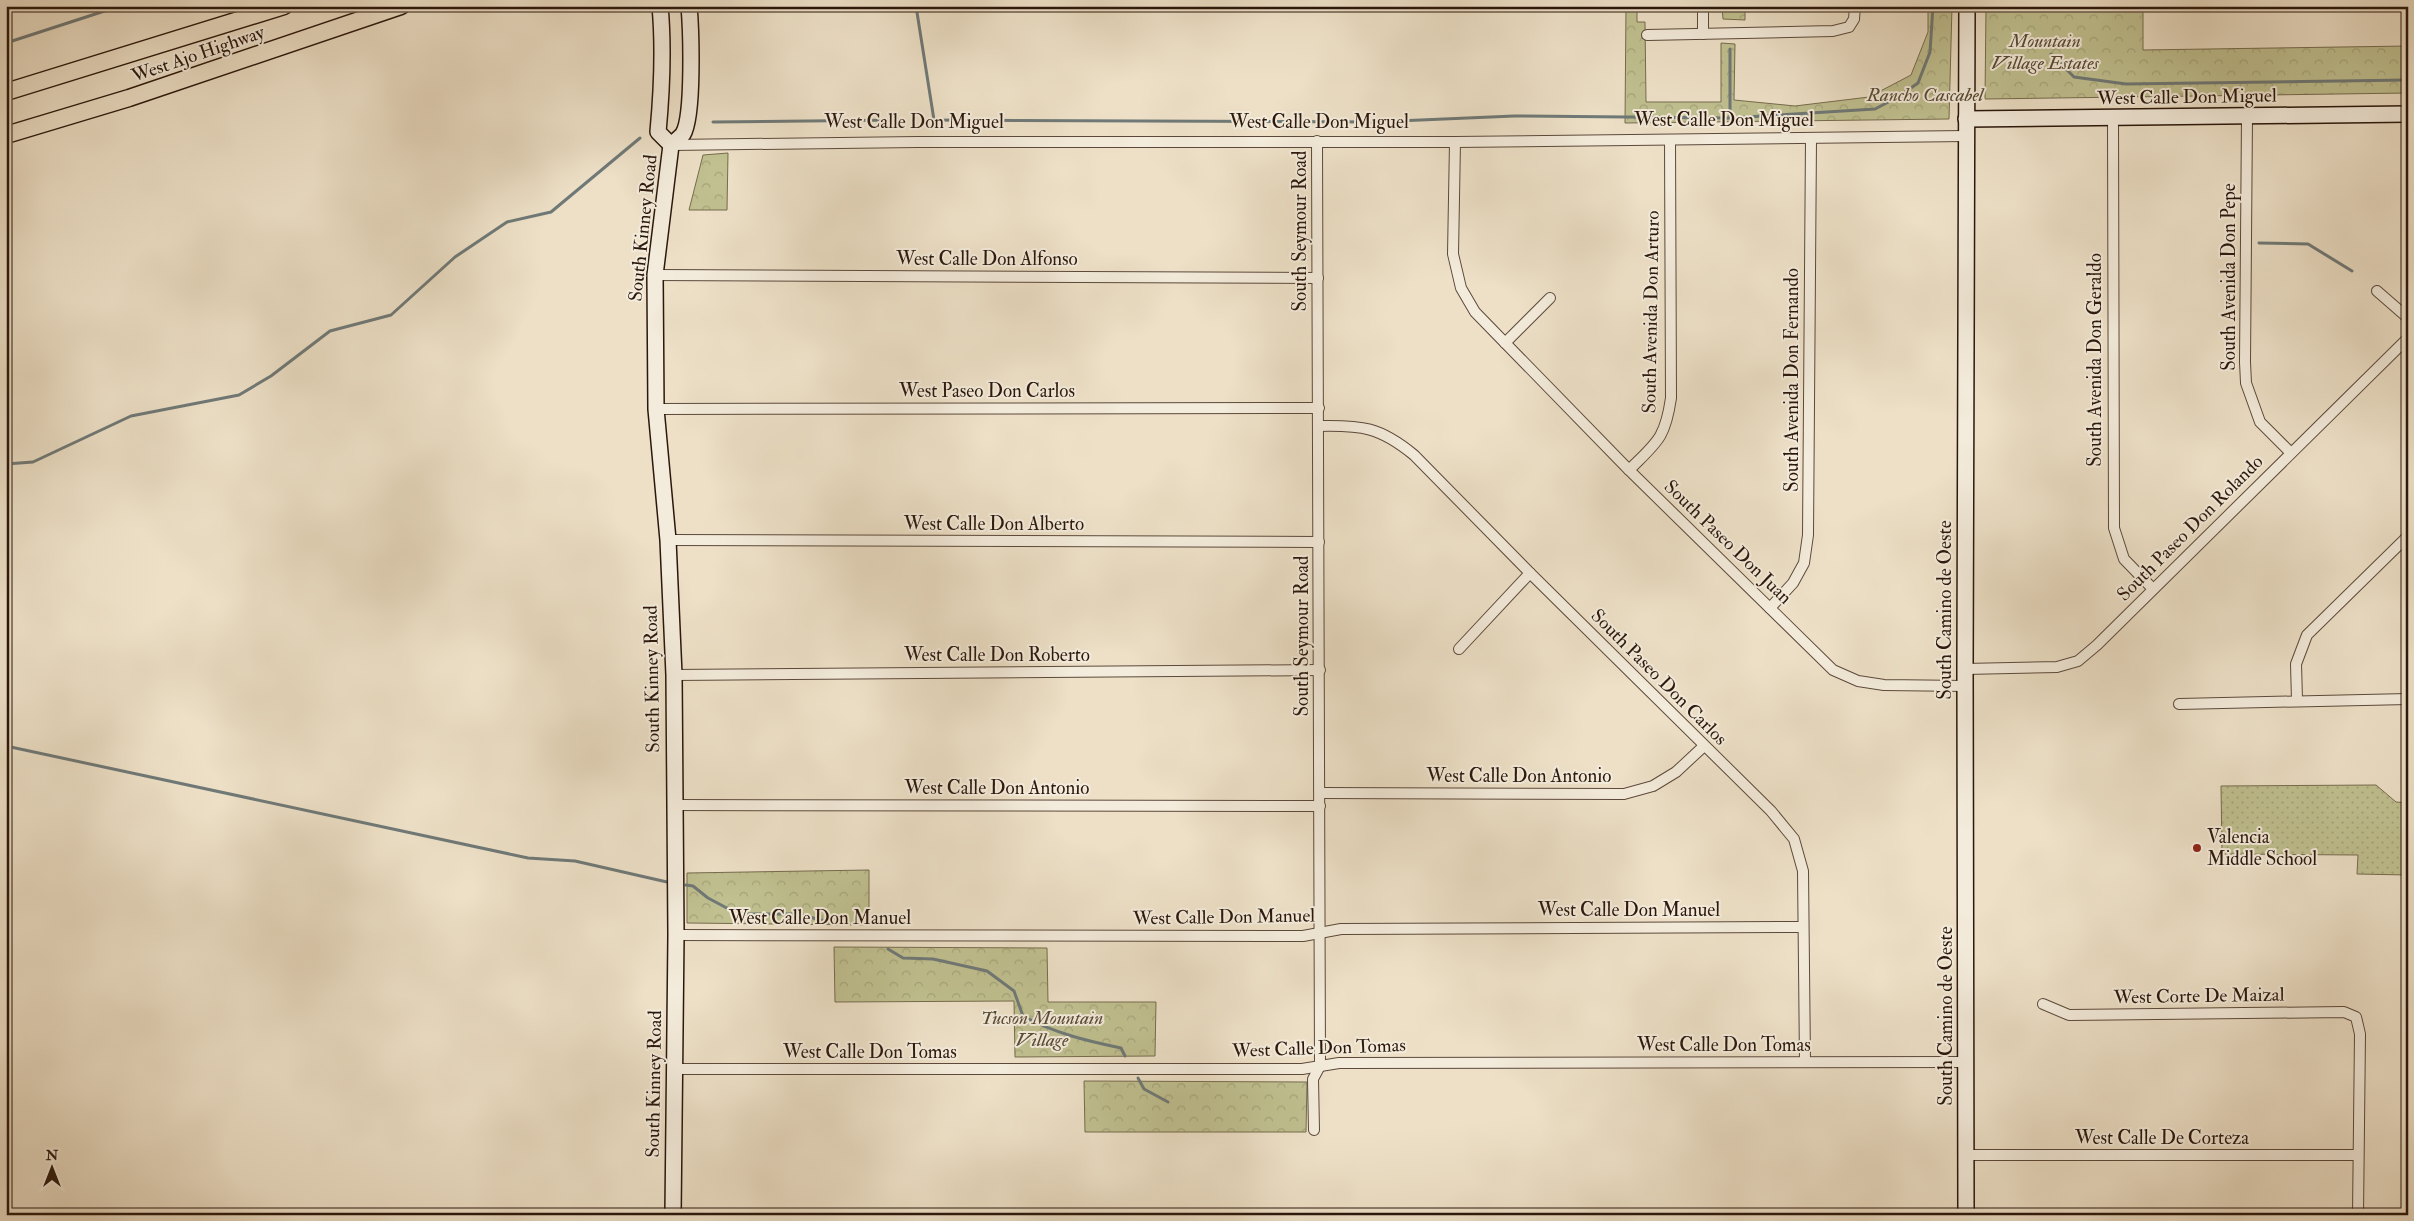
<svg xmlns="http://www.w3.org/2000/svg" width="2414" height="1221" font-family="'IM FELL Double Pica',serif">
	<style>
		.grass { fill: url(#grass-dots); stroke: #766c4e }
		.park { fill: url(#park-crowns); stroke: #766c4e }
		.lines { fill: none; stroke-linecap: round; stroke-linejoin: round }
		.stream { stroke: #6f7977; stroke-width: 3 }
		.street-casing { stroke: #5c493b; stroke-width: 12 }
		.secondary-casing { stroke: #2b170c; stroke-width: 18 }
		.primary-casing { stroke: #2b170c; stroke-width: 19 }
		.street { stroke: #f3ebdb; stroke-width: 10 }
		.secondary { stroke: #f3ebdb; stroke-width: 15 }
		.primary { stroke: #ede0c7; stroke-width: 16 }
		.poi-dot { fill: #8f2418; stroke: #f3ebdb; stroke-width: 2 }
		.labels { text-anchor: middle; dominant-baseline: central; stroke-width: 4; stroke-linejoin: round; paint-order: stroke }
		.park-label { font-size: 19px; font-style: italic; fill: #584a34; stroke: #f3ebdb }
		.street-label { font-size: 19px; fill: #2b170c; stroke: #f3ebdb }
		.poi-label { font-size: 19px; fill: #2b170c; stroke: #f3ebdb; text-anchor: start }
	</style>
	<defs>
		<pattern id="grass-dots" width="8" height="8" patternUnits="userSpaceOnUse" patternTransform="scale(1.25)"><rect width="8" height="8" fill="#c0c090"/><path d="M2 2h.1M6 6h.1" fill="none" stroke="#a5a47b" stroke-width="1.8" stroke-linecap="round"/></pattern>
		<pattern id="park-crowns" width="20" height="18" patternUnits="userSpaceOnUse" patternTransform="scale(1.25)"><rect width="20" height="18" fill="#c0c090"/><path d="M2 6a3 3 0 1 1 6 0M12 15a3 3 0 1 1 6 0" fill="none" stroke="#a5a47b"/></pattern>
	</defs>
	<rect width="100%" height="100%" fill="#ede0c7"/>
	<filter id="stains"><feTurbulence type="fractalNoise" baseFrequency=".004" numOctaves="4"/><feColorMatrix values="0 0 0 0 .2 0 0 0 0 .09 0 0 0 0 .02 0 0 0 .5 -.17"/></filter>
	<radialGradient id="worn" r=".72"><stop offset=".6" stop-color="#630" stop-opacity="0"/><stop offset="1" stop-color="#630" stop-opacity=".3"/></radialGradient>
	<path class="grass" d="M2376,785L2396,802L2408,803V875L2357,874L2358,855L2222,854L2221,786Z"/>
	<g class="park">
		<path d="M1626,6H1637V22H1645L1646,102H1721V43L1735,44L1734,100L1795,106L1869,97L1911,75L1928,32V6H1952L1949,119L1625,123Z"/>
		<path d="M1722,6H1745V20L1723,19Z"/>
		<path d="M1986,6H2143V50L2408,46V93L1985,99Z"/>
		<path d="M728,153L727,210H689L703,155Z"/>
		<path d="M869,870V925L687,923V873Z"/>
		<path d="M834,947L1047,948L1048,1002H1156L1155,1056L1015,1057L1014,1001L835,1002Z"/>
		<path d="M1084,1081L1307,1082L1306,1132H1085Z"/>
	</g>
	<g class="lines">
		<g class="stream">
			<path d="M916,6L934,120"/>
			<path d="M6,43L120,6"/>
			<path d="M1730,49V118"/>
			<path d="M2051,54L2074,77L2126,84L2408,80"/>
			<path d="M927,120L1374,122L1514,116L1730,118L1875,109L1898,97L1918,83L1930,52L1933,6"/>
			<path d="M713,122L899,120"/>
			<path d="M2259,243L2308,244L2352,271"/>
			<path d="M6,464L33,462L131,416L239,395L271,376L330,331L391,315L455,257L507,222L551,212L640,138"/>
			<path d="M6,746L528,858L575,861L667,882"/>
			<path d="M686,885L693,886L708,898L738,914H798L836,924"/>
			<path d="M888,949L903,958L933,959L987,971L1014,991L1023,1016C1054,1033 1087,1041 1121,1048L1125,1056"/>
			<path d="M1138,1078L1144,1089L1168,1102"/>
		</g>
		<defs>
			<g id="street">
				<path d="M1703,6V34"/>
				<path d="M1647,35L1833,31L1849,27L1854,19L1855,6"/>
				<path d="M2247,116L2245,362L2246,383L2260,422L2291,453"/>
				<path d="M2113,117L2114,528L2124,559L2153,589"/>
				<path d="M1455,142L1453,254L1461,288L1475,312L1629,470L1833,670L1858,681L1884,685L1965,686"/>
				<path d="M672,145L917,142H1455L1966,136"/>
				<path d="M655,275L1318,278"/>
				<path d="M2377,291L2408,318"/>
				<path d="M1505,343L1550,298"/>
				<path d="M656,409L1319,408"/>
				<path d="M1319,426C1362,425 1380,427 1414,455L1530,573L1771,811L1794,839L1803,871L1805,1062"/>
				<path d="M1629,470C1657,442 1665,439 1671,398L1670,140"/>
				<path d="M668,540L1319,542"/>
				<path d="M1770,608L1793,583L1804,563L1808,535L1811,140"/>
				<path d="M1459,649L1530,573"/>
				<path d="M1965,669L2057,667L2078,661L2097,645L2408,338"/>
				<path d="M674,675L1320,670"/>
				<path d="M2297,700L2296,664L2307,635L2408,536"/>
				<path d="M2179,704L2408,699"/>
				<path d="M1320,793L1624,794L1653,786L1676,772L1704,746"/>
				<path d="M674,805L1320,806"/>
				<path d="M676,935L1303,936L1341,929L1803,927"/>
				<path d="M2043,1004L2069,1015L2344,1012L2356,1017L2360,1034L2358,1215"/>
				<path d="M673,1069H1302L1339,1063L1966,1062"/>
				<path d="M1314,1130L1313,1079L1320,1066L1317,141"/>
				<path d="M1966,1155H2358"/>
			</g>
			<g id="secondary">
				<path d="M660,6C664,49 662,89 658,132L671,145"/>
				<path d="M1966,119L2408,114"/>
				<path d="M673,1215L676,935L674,675L668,540L656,409L655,275L671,145C675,141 680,138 683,134C694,116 691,29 689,6"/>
				<path d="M1966,1215L1965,669L1967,6"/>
			</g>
			<g id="primary">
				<path d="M6,92L284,6"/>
				<path d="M6,135L129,98L401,6"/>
			</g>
		</defs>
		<use href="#street" class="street-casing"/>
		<use href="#secondary" class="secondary-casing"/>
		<use href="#primary" class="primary-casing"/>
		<use href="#street" class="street"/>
		<use href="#secondary" class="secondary"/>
		<use href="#primary" class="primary"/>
	</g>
	<circle class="poi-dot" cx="2197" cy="848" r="5"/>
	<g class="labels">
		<g class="park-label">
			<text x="2045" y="41">Mountain<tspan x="2045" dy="22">Village Estates</tspan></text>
			<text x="1925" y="95">Rancho Cascabel</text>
			<text x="1042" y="1018">Tucson Mountain<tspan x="1042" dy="22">Village</tspan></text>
		</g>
		<g class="street-label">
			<text transform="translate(198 54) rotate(-19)">West Ajo Highway</text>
			<text transform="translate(2187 97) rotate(-1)">West Calle Don Miguel</text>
			<text x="1724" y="120">West Calle Don Miguel</text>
			<text x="914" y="122">West Calle Don Miguel</text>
			<text x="1319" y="122">West Calle Don Miguel</text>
			<text transform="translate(643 228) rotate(-84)">South Kinney Road</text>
			<text transform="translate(1300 231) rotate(-90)">South Seymour Road</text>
			<text x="987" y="259">West Calle Don Alfonso</text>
			<text transform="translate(2229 277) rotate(-90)">South Avenida Don Pepe</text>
			<text transform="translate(1651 312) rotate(-89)">South Avenida Don Arturo</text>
			<text transform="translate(2095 360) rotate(-90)">South Avenida Don Geraldo</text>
			<text transform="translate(1792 380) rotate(-90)">South Avenida Don Fernando</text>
			<text x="987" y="391">West Paseo Don Carlos</text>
			<text x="994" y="524">West Calle Don Alberto</text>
			<text transform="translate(2190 528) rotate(-45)">South Paseo Don Rolando</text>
			<text transform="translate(1728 542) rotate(44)">South Paseo Don Juan</text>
			<text transform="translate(1945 610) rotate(-90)">South Camino de Oeste</text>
			<text transform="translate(1302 636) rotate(-90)">South Seymour Road</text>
			<text x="997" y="655">West Calle Don Roberto</text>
			<text transform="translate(1659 677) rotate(45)">South Paseo Don Carlos</text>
			<text transform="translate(652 679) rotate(-91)">South Kinney Road</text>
			<text x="1519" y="776">West Calle Don Antonio</text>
			<text x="997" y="788">West Calle Don Antonio</text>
			<text x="1629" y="910">West Calle Don Manuel</text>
			<text transform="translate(1224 917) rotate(-1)">West Calle Don Manuel</text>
			<text x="820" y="918">West Calle Don Manuel</text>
			<text transform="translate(2199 996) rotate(-1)">West Corte De Maizal</text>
			<text transform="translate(1946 1016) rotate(-90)">South Camino de Oeste</text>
			<text x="1724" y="1045">West Calle Don Tomas</text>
			<text transform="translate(1319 1048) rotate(-2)">West Calle Don Tomas</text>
			<text x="870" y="1052">West Calle Don Tomas</text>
			<text transform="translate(654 1084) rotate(-89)">South Kinney Road</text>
			<text x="2162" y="1138">West Calle De Corteza</text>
		</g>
		<g class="poi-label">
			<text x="2207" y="837">Valencia<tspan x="2207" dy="22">Middle School</tspan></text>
		</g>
	</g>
	<rect width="2414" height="1221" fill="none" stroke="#ede0c7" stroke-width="25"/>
	<rect x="8" y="8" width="2399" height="1206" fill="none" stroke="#2b170c" stroke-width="2.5"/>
	<rect x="12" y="12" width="2389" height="1196" fill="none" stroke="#2b170c"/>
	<g transform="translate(52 1168)" stroke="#f3ebdb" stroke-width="4" paint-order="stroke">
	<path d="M0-4L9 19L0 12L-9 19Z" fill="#2b170c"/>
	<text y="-8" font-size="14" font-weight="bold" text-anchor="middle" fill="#2b170c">N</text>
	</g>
	<rect width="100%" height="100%" filter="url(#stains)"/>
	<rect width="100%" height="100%" fill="url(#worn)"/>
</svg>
